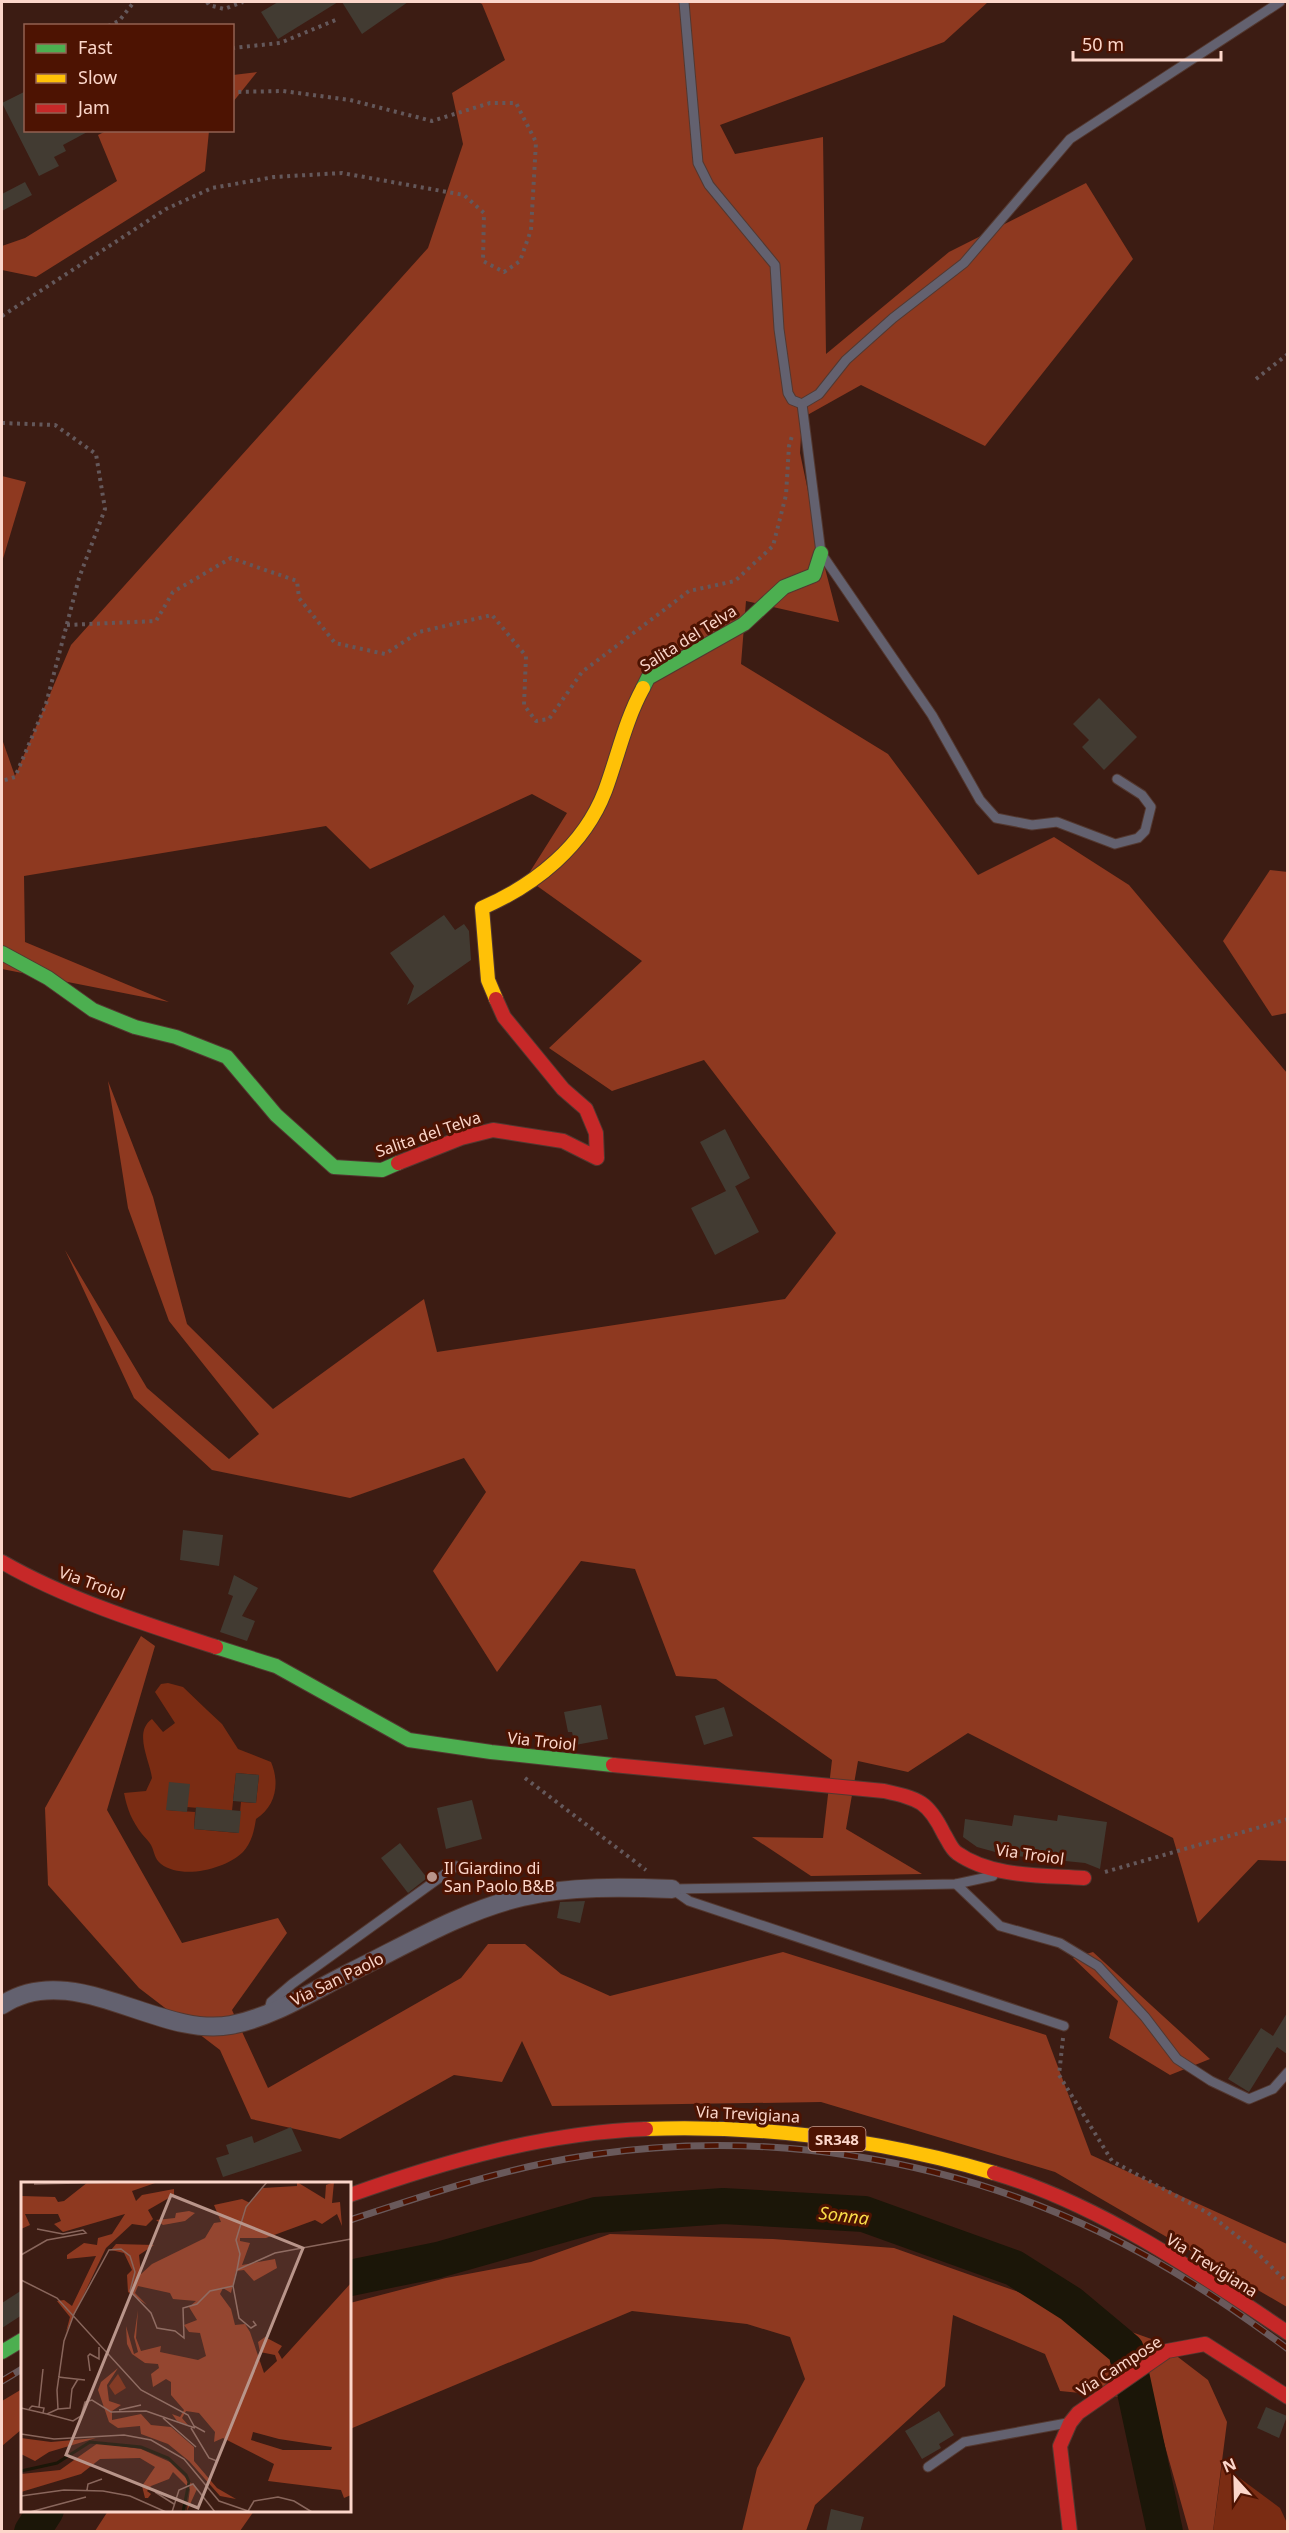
<svg xmlns="http://www.w3.org/2000/svg" width="1289" height="2533" font-family="'Noto Sans',sans-serif">
	<style>
		.green { fill: #7a2c13; fill-rule: evenodd }
		.forest { fill: #8e3920 }
		.lines { fill: none; stroke-linecap: round; stroke-linejoin: round }
		.river { stroke: #1b1608; stroke-width: 36 }
		.building { fill: #423b32 }
		.lane-casing { stroke: #533830; stroke-width: 11 }
		.street-casing { stroke: #533830; stroke-width: 20 }
		.fast-casing { stroke: #533830; stroke-width: 16 }
		.slow-casing { stroke: #533830; stroke-width: 16 }
		.jam-casing { stroke: #533830; stroke-width: 16 }
		.path { stroke: #64585b; stroke-width: 4; stroke-dasharray: 3 4.5; stroke-linecap: butt }
		.lane { stroke: #63616f; stroke-width: 9 }
		.street { stroke: #63616f; stroke-width: 18 }
		.fast { stroke: #4caf50; stroke-width: 14 }
		.slow { stroke: #ffc107; stroke-width: 14 }
		.jam { stroke: #c62828; stroke-width: 14 }
		.rail-casing { stroke: #69595b; stroke-width: 7 }
		.rail { stroke: #4d1302; stroke-width: 4.5; stroke-dasharray: 14; stroke-linecap: butt }
		.poi-dot { fill: #b9958a; stroke: #4d1302; stroke-width: 2 }
		.labels { text-anchor: middle; dominant-baseline: central; stroke-width: 6; stroke-linejoin: round; paint-order: stroke }
		.shield { fill: #4d1302; stroke: #c89c8e; stroke-width: 1.5 }
		.shield-label { font-size: 15px; font-weight: bold; fill: #fcd6ca }
		.street-label { font-size: 16px; fill: #fcd6ca; stroke: #4d1302 }
		.poi-label { font-size: 16px; fill: #fcd6ca; stroke: #4d1302; text-anchor: start }
		.water-label { font-size: 18px; font-style: italic; fill: #f9db48; stroke: #4d1302 }
		.inset-river { fill: none; stroke: #1b1608; stroke-width: 3 }
		.inset-road { fill: none; stroke: #89665c; stroke-width: 1.5 }
		.view { fill: #b9958a; fill-opacity: 0.15; stroke: #b9958a; stroke-width: 3 }
		.inset-edge { fill: none; stroke: #fcd6ca; stroke-width: 3 }
	</style>
	<rect width="100%" height="100%" fill="#3c1c13"/>
	<g class="green">
		<path d="M168,1683L183,1687L207,1710L222,1724L238,1749L271,1762C280,1783 276,1806 256,1819C254,1831 252,1842 243,1852C226,1869 182,1880 161,1864C154,1858 155,1853 151,1845C149,1841 145,1838 142,1834C132,1821 127,1809 124,1793L146,1791L152,1778C150,1761 133,1732 152,1719L163,1732L175,1723L155,1692L161,1684ZM236,1773L259,1775L256,1803L241,1802L238,1833L194,1829L195,1812L166,1810L187,1807L232,1811Z"/>
		<path d="M1222,2465L1280,2508L1287,2523V2531L1213,2532Z"/>
	</g>
	<g class="forest">
		<path d="M478,2H988L944,42L720,125L735,154L823,137L826,354L949,252L1086,183L1133,259L985,446L861,385L802,418L800,453L821,553L839,622L746,601L741,664L888,754L978,875L1054,837L1129,885L1287,1073V1861L1258,1860L1198,1923L1173,1838L968,1733L908,1772L858,1761L846,1829L922,1874L811,1876L752,1837L823,1838L832,1760L716,1679L676,1676L635,1569L581,1561L497,1672L433,1571L486,1492L464,1458L350,1498L212,1470L134,1398L65,1250L147,1388L229,1459L259,1434L169,1321L128,1208L108,1081L153,1197L187,1324L273,1409L424,1299L437,1352L785,1299L836,1233L704,1060L612,1091L549,1048L642,961L526,878L567,813L532,794L370,869L326,826L24,876L25,942L169,1002L2,969V739L15,776L71,645L428,248L463,144L452,93L505,60L482,4Z"/>
		<path d="M257,72L233,102V75Z"/>
		<path d="M106,131H209L205,171L36,277L2,270V246L25,238L117,181L98,135Z"/>
		<path d="M2,476L26,482L2,562Z"/>
		<path d="M1270,870L1288,872L1287,1013L1272,1016L1223,941Z"/>
		<path d="M141,1636L155,1646L107,1810L182,1943L278,1918L287,1933L232,2010L268,2088L461,1978L488,1944H525L561,1974L610,1996L783,1952L1046,2035L1091,2155L1287,2244V2307L1055,2172L821,2102L552,2106L522,2041L502,2082L454,2075L340,2139L251,2119L220,2050L139,1988L48,1885L45,1808Z"/>
		<path d="M1093,1952L1210,2059L1170,2075L1109,2038L1118,2001L1073,1958Z"/>
		<path d="M610,2234L773,2239L894,2248L1157,2341L1208,2380L1227,2422L1213,2531H1189L1152,2400L1060,2391L1045,2354L953,2315L945,2386L815,2505L806,2531H742L757,2468L805,2379L790,2337L747,2324L632,2311L350,2429V2303L446,2278L531,2262Z"/>
		<path d="M22,2389V2429L2,2446V2401Z"/>
		<path d="M108,2511V2510L254,2511L240,2531H95Z"/>
	</g>
	<g class="lines">
		<g class="river">
			<path d="M350,2278L438,2260L596,2215L723,2206L864,2214L1014,2268L1071,2304L1126,2350L1165,2532"/>
			<path d="M32,2532L46,2510"/>
		</g>
	</g>
	<g class="building">
		<path d="M278,2H338L278,39L261,12Z"/>
		<path d="M342,2H408L362,34Z"/>
		<path d="M26,91V130H91L63,145L66,151L54,157L59,166L39,176L2,103Z"/>
		<path d="M25,182L32,195L2,211V194Z"/>
		<path d="M1099,698L1137,737L1104,770L1082,747L1089,740L1073,724Z"/>
		<path d="M444,915L455,930L464,924L469,931L471,960L407,1005L414,986L390,953Z"/>
		<path d="M725,1129L750,1178L734,1187L735,1186L759,1232L715,1255L691,1208L726,1191L700,1142Z"/>
		<path d="M183,1530L223,1535L219,1566L180,1560Z"/>
		<path d="M234,1575L258,1588L242,1616L255,1621L247,1641L220,1632L233,1596L228,1594Z"/>
		<path d="M601,1705L608,1739L575,1745L572,1732H568L564,1712Z"/>
		<path d="M724,1707L733,1736L704,1745L695,1716Z"/>
		<path d="M236,1773L259,1775L256,1803L233,1801Z"/>
		<path d="M169,1782L190,1784L187,1812L166,1810Z"/>
		<path d="M472,1800L482,1839L446,1849L437,1808Z"/>
		<path d="M196,1807L241,1811L239,1833L194,1829Z"/>
		<path d="M1014,1815L1057,1821L1058,1815L1107,1822L1100,1869L1085,1863L1006,1855L977,1847L963,1837L965,1819L1012,1826Z"/>
		<path d="M400,1843L427,1878L408,1893L381,1858Z"/>
		<path d="M585,1901L580,1923L557,1918L560,1902Z"/>
		<path d="M1287,2013V2054L1277,2047L1249,2092L1228,2079L1261,2028L1273,2036Z"/>
		<path d="M291,2127L302,2151L223,2177L216,2158L229,2154L226,2145L252,2136L254,2143Z"/>
		<path d="M22,2290V2315L2,2328V2303Z"/>
		<path d="M1266,2407L1287,2416L1279,2438L1257,2428Z"/>
		<path d="M939,2411L954,2435L939,2444L941,2448L922,2459L905,2431Z"/>
		<path d="M831,2509L864,2517L860,2532H826Z"/>
	</g>
	<g class="lines">
		<defs>
			<g id="lane">
				<path d="M684,2L698,163L709,185L775,265L779,329L788,393L792,400L802,404L819,394L846,360L893,318L964,263L1070,139L1280,2"/>
				<path d="M802,404L821,553L932,715L980,800L996,818L1032,825L1057,822L1115,844L1138,838L1145,831L1151,807L1142,795L1117,779"/>
				<path d="M956,1884L1000,1926L1060,1943L1098,1966L1145,2017L1177,2059L1211,2081L1249,2099L1273,2089L1288,2072"/>
				<path d="M672,1889L689,1901L1064,2026"/>
				<path d="M672,1889L956,1884L993,1876"/>
				<path d="M268,2013L271,2002L292,1984L456,1866"/>
				<path d="M928,2467L964,2442L1067,2423"/>
			</g>
			<path id="street" d="M2,2005C73,1958 159,2039 231,2025C273,2017 313,1991 351,1972C406,1945 462,1911 522,1897C571,1886 622,1887 672,1889"/>
			<g id="fast">
				<path d="M643,688L648,678L744,624L784,587L814,575L821,553"/>
				<path d="M2,953L48,978L93,1010L135,1027L176,1037L227,1057L276,1115L334,1167L382,1170L398,1163"/>
				<path d="M216,1647L276,1666L409,1740L491,1752L613,1765"/>
				<path d="M2,2352L22,2340"/>
			</g>
			<g id="slow">
				<path d="M496,999L488,980L482,908C535,885 584,846 605,791C618,756 625,721 643,688"/>
				<path d="M646,2129C765,2125 879,2139 994,2173"/>
			</g>
			<g id="jam">
				<path d="M398,1163L461,1138L493,1130L563,1141L597,1158L596,1133L586,1109L563,1089L504,1017L496,999"/>
				<path d="M2,1562C66,1599 145,1624 216,1647"/>
				<path d="M613,1765L884,1791C919,1799 928,1801 944,1834C948,1840 951,1849 957,1853C992,1878 1044,1875 1084,1878"/>
				<path d="M994,2173C1099,2204 1198,2272 1288,2333"/>
				<path d="M350,2195C446,2161 543,2133 646,2129"/>
				<path d="M1070,2532L1060,2446L1070,2423L1078,2413L1167,2351L1205,2344L1288,2397"/>
			</g>
		</defs>
		<use href="#lane" class="lane-casing"/>
		<use href="#street" class="street-casing"/>
		<use href="#fast" class="fast-casing"/>
		<use href="#slow" class="slow-casing"/>
		<use href="#jam" class="jam-casing"/>
		<g class="path">
			<path d="M207,2L209,5L224,9L243,2"/>
			<path d="M108,26L119,21L134,2"/>
			<path d="M232,48L280,43L338,19"/>
			<path d="M2,316L166,209L212,188L274,177L342,173L464,195L484,213L483,261L504,272L520,261L531,230L536,142L516,103H490L432,121L350,100L283,91L232,92"/>
			<path d="M1256,379L1288,354"/>
			<path d="M2,423L55,425L96,454L105,509L79,578L46,704L15,777L2,781"/>
			<path d="M67,625L156,621L173,592L231,558L297,581L299,598L335,643L385,654L419,632L492,615L526,656L524,705L536,721L549,719L582,672L689,591L735,581L773,546L786,495L789,446L792,436"/>
			<path d="M525,1778L646,1870"/>
			<path d="M1105,1872L1288,1819"/>
			<path d="M1063,2038L1059,2075L1112,2161L1208,2213L1252,2248L1288,2283"/>
		</g>
		<use href="#lane" class="lane"/>
		<use href="#street" class="street"/>
		<use href="#fast" class="fast"/>
		<use href="#slow" class="slow"/>
		<use href="#jam" class="jam"/>
		<defs>
			<g id="rail">
				<path d="M350,2220C428,2194 508,2167 590,2155C763,2129 945,2157 1102,2233C1167,2264 1229,2305 1288,2349"/>
				<path d="M2,2381L22,2369"/>
			</g>
		</defs>
		<use href="#rail" class="rail-casing"/>
		<use href="#rail" class="rail"/>
	</g>
	<circle class="poi-dot" cx="432" cy="1877" r="6"/>
	<g class="labels">
		<rect class="shield" x="808.5" y="2127" width="57" height="24" rx="4.5"/>
		<g class="shield-label">
			<text x="837" y="2139">SR348</text>
		</g>
		<g class="street-label">
			<text transform="translate(688 638) rotate(-32)">Salita del Telva</text>
			<text transform="translate(428 1134) rotate(-19)">Salita del Telva</text>
			<text transform="translate(92 1583) rotate(20)">Via Troiol</text>
			<text transform="translate(542 1741) rotate(6)">Via Troiol</text>
			<text transform="translate(1030 1854) rotate(8)">Via Troiol</text>
			<text transform="translate(337 1979) rotate(-26)">Via San Paolo</text>
			<text transform="translate(748 2114) rotate(3)">Via Trevigiana</text>
			<text transform="translate(1212 2265) rotate(32)">Via Trevigiana</text>
			<text transform="translate(1119 2366) rotate(-33)">Via Campose</text>
		</g>
		<g class="poi-label">
			<text x="444" y="1868">Il Giardino di<tspan x="444" dy="18">San Paolo B&amp;B</tspan></text>
		</g>
		<g class="water-label">
			<text transform="translate(844 2215) rotate(7)">Sonna</text>
		</g>
	</g>
	<g transform="translate(21 2182)">
		<rect width="330" height="330" fill="#3c1c13"/>
		<path d="M97,192L105,206L94,213L88,204Z" fill="#7a2c13"/>
		<path d="M67,0H137L111,9L115,19L121,13L153,7V13L127,28L132,37L125,44L111,42L85,66L45,150L49,135L36,119L43,118L51,124L75,74L46,77V73L63,61L76,63L77,56L91,52L104,32L42,50L33,42L40,39L37,32H4L9,43L0,47V14L34,15L37,20L43,19ZM276,0L304,17L305,3L313,0L311,21L319,20L321,44L316,32L301,42L294,38L245,56H219V59L229,61L221,83L254,77L256,86L233,99L223,88L215,89L210,111L202,106L199,112L210,127L214,143L224,142L229,150L243,191L256,179L254,173L239,170L237,160L244,155L261,164L257,170L261,177L330,101V313L323,316L320,308L247,299L253,282L202,256L193,260L194,250L178,231L165,229L161,236L167,243L156,239L151,232L159,235L163,228L150,213V200L145,197L132,205L130,192L138,186L137,182L124,181L111,172L106,162L105,144L113,172L117,170L113,155L117,128L115,156L120,169L140,164L139,170L177,178L185,174L179,151L168,150L163,143L176,138L168,125L175,119L152,117L149,111L117,104L114,111L126,123L107,110L106,93L111,88L103,71L90,68L95,62L133,63L118,73L120,92L131,82L184,56L193,41L200,40L193,23L221,17L229,21L242,6L276,4ZM232,250L258,257L311,265L310,268H262L230,258ZM168,29L174,31L164,39L142,43L135,38L154,36L155,31ZM97,186L86,203L88,219L100,223L91,229V238L120,232L130,243L150,245L173,265V279L196,306L215,317L199,314L168,279L147,262L120,252L119,244L97,246L88,240L77,208L80,200ZM0,256L30,260L75,256L28,270L14,279L0,272ZM77,261L120,267L149,280L176,307L166,329L169,307L152,290L148,297L130,304L126,309L130,312L127,316H124L121,304L134,285L119,276L79,277L60,292L0,310V292L39,288Z" fill="#8e3920" fill-rule="evenodd"/>
		<path class="inset-river" d="M0,289L36,281L69,260L120,265L147,276L165,293L168,300L162,330"/>
		<path class="inset-road" d="M246,0L225,25L215,58L219,72L216,88L254,71L330,57M13,2L101,0M0,73L26,58L65,51L62,48L42,52L16,47M216,88L212,104L218,136L230,146L235,143L232,139M0,98L36,116L120,208L167,233L173,244L184,250M69,189L67,174L69,172L78,177V165M37,195L64,198M18,225L22,187M0,226L26,232L37,227L36,208L43,159L53,132L88,68L100,67L109,74L114,90L109,109L130,131L136,146L154,149L163,156L162,126L176,122L189,109L212,104M8,227L11,224L23,226L22,231M37,227L49,226L51,207L57,197M98,228L120,223M26,232L52,239L60,234L64,220L71,218L90,230L125,229L174,246M142,236L175,265M170,246L188,276L196,279M0,252L33,257L103,253L130,258L163,277L198,319L230,330M66,308L67,302L81,297M134,310L153,322M0,314L43,308L82,309L109,314L145,330M227,329L233,319L257,315L273,319L291,330M9,330L65,315M151,330L158,308L172,302L194,330"/>
		<path class="view" d="M150,13L282,66L177,326L45,273Z"/>
		<rect width="330" height="330" class="inset-edge"/>
	</g>
	<rect width="1289" height="2533" fill="none" stroke="#fcd6ca" stroke-width="6"/>
	<rect x="24" y="24" width="210" height="108" fill="#4d1302" stroke="#936152" stroke-width="1.5"/>
	<rect x="36" y="44" width="30" height="9" fill="#4caf50" stroke="#936152" stroke-width="1.5"/>
	<text x="78" y="54" font-size="18" fill="#fcd6ca">Fast</text>
	<rect x="36" y="74" width="30" height="9" fill="#ffc107" stroke="#936152" stroke-width="1.5"/>
	<text x="78" y="84" font-size="18" fill="#fcd6ca">Slow</text>
	<rect x="36" y="104" width="30" height="9" fill="#c62828" stroke="#936152" stroke-width="1.5"/>
	<text x="78" y="114" font-size="18" fill="#fcd6ca">Jam</text>
	<g transform="translate(1235 2479) rotate(338)" stroke="#4d1302" stroke-width="4.5" paint-order="stroke">
	<path d="M0-4.5L10 22L0 15L-10 22Z" fill="#fcd6ca"/>
	<text y="-9" font-size="16" font-weight="bold" text-anchor="middle" fill="#fcd6ca">N</text>
	</g>
	<path d="M1073 51v9h148v-9" fill="none" stroke="#fcd6ca" stroke-width="3"/>
	<text x="1082" y="51" font-size="18" fill="#fcd6ca" stroke="#4d1302" stroke-width="4.5" paint-order="stroke">50 m</text>
</svg>
